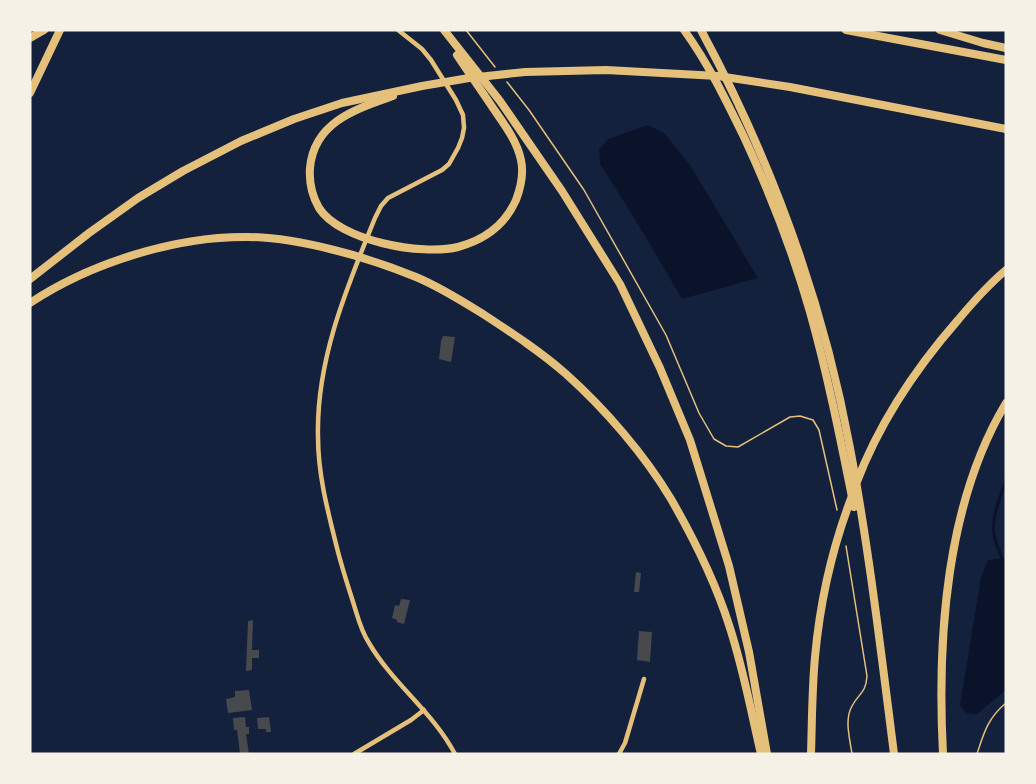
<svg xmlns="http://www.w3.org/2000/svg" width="1036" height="784" font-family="Barlow,sans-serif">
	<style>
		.water { fill: #0b132b }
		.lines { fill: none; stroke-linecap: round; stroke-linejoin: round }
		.stream { stroke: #0b132b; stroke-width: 3 }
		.building { fill: #48494c }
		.path { stroke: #e5c07b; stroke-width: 1.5 }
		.minor { stroke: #e5c07b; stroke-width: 4.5 }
		.motorway { stroke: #e5c07b; stroke-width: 8 }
	</style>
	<rect width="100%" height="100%" fill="#14213d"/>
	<g class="water">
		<path d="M648,125L665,134L690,165L758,278L682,299L635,219L600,164L599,150L608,139Z"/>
		<path d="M1002,558H1006V690L977,714L966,713L960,705L981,577L988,560Z"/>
	</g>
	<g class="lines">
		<path class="stream" d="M1002,558C999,550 995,542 994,535C991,517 1001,496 1006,479"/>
	</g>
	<g class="building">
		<path d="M443,336L455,337L451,362L439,359L441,341Z"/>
		<path d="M636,572L641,573L639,592H634Z"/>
		<path d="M401,599L410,600L404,624L397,622V620L392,618L395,605L399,606Z"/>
		<path d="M253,620L252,650H259V658H252V670L246,671L248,621Z"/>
		<path d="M639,631L652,632L650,662L637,660Z"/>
		<path d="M249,690L252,710L228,713L226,699L235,697V691Z"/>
		<path d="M245,717L246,727H249V734H246L249,754H240L237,730H234L233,718Z"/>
		<path d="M269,717L271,732H266V729H258L257,718Z"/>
	</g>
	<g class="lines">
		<g class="path">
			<path d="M466,30L495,67"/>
			<path d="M507,82L529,110L584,190L666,335L699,413L714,439L726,446L738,447L790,417L800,416L813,420L819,430L837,510"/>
			<path d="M846,546L867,676C866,693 859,693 852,706C844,720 850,739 852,754"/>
			<path d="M977,754C984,732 988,718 1006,703"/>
		</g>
		<g class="minor">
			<path d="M398,30L422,49L431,60L456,100L463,115L464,128L462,138L458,148L449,164L442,170L388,198L381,206L375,218C347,287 316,360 318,437C318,475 328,512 337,548C342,568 348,586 354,605C358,618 361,631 369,643C393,684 433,712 455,754"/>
			<path d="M354,754L411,720L424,710"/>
			<path d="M619,754L625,743L644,679"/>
		</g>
		<g class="motorway">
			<path d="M444,30L500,101L562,191L620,284L660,368L690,440L729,566L749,652L767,754"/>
			<path d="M684,30C708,63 726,100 744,137C770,193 793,252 810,312C828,376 841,442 854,507"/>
			<path d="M701,30C771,160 823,302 850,448C869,549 881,652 894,754"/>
			<path d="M846,30L1006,60"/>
			<path d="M940,30L983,43L1006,48"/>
			<path d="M30,38L44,30"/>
			<path d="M30,93L60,30"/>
			<path d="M393,96C356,109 314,122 310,168C309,182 312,196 319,208C340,241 422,256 458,247C484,240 505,225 516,200C521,187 524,174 521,160C517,141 504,124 493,108C481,90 469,73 457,55"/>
			<path d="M30,279L89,233L138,198L183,171L241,141L294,119L342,103L422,86L469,78L525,72L606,70L718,76L790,87L1006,129"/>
			<path d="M30,303C90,263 176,236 248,237C277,237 306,243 334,250C362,257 389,266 416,277C440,287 462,301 483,314C512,333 541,352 566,374C605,409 644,454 671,499C694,539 715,581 729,625C743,667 751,711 761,754"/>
			<path d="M856,484C879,423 916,368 958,320C973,302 988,285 1006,270"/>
			<path d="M811,754C812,722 812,689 815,657C820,602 832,548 852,496"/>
			<path d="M943,754C937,640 946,503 1006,403"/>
		</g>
	</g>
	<rect width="1036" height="784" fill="none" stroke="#f6f1e7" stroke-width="63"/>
</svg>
